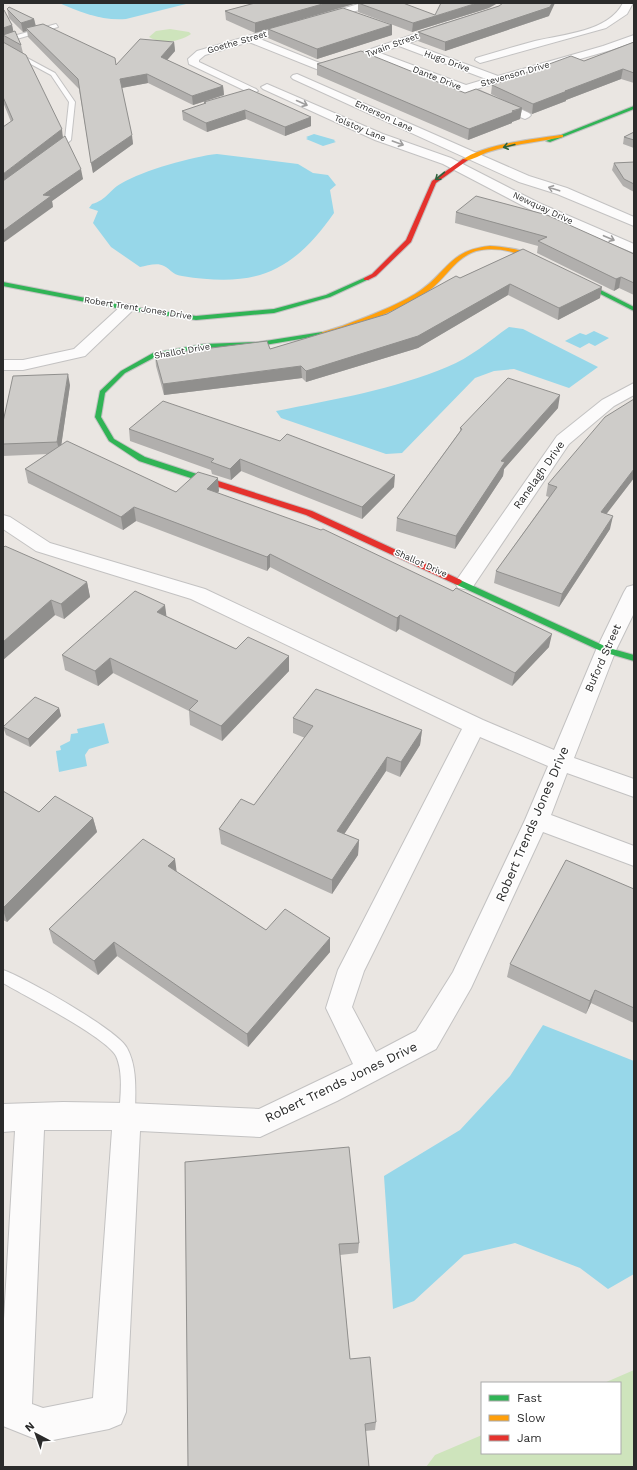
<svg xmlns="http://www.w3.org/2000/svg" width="637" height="1470" font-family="'Work Sans',sans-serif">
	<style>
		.green { fill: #cee4bc }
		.water { fill: #97d7e9 }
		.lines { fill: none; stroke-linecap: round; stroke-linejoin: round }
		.lane-casing { stroke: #c3c2c2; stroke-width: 2 }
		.street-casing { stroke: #c3c2c2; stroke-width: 2 }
		.fast-casing { stroke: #c3c2c2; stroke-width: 2 }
		.slow-casing { stroke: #c3c2c2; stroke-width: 2 }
		.jam-casing { stroke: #c3c2c2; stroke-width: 2 }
		.lane { fill: #fcfbfb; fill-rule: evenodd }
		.street { fill: #fcfbfb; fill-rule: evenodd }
		.fast { fill: #30b455; fill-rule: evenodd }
		.slow { fill: #ff9f0a; fill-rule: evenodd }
		.jam { fill: #e5322d; fill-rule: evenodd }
		.wall { fill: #b1afad }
		.shaded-wall { fill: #908f8d }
		.building { fill: #ceccc9; stroke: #908f8d }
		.oneway { stroke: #9e9d9d }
		.oneway2 { stroke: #2d623c }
		.labels { text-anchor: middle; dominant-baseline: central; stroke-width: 3; stroke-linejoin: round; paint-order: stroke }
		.far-street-label { font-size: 9px; fill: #2b2b2b; stroke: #fff }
		.street-label { font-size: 11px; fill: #2b2b2b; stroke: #fff }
		.near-street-label { font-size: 13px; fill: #2b2b2b; stroke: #fff }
	</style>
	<rect width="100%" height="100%" fill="#eae6e2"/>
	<g class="green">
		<path d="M170,29L189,32L191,34C179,42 161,45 149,37L156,31Z"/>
		<path d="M634,1370V1467H426L435,1455L482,1435V1453H620V1383H604Z"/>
	</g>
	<g class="water">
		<path d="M59,3H190L126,19C102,21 80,12 59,3Z"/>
		<path d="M314,134L335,140L334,141L336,142L323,146L306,139L308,138L306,137Z"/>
		<path d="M217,154L298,164L313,173L328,175L336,185L330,190L334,213C292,273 255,288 182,276C171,274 172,270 164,266C157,262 147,266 140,267L111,247L93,223L98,211L89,208L92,204C107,200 110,189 122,183C142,171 194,156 217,154Z"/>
		<path d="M509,327L523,329L598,367L569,388L514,369L494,371L475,378L402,453L386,454L281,418L276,411C332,400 395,389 447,367C470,358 489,341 509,327Z"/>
		<path d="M594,331L609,338L595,346L589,343L580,348L565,341L580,333L586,335Z"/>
		<path d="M104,723L109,743L89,749L85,755L87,766L59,772L56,751L61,750L60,746L70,741L71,734L78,733L77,729Z"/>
		<path d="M543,1025L634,1061V1274L608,1289L580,1268L515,1243L464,1255L414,1301L393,1309L384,1176L460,1130L510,1076Z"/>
	</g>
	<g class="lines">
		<defs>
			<g id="lane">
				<path d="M56,24L58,27L3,43V39Z"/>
				<path d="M3,45L55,73L75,102L71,140L57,152L52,151L65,139L69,102L51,75L3,49Z"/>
				<path d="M3,970C24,977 118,1030 127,1048C138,1068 135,1094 135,1117L132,1122L127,1124L122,1122L119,1117C120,1099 124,1073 116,1056C106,1037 25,996 3,983Z"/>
			</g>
			<g id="street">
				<path d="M362,3H378L376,5L260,39L327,66L328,68L327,70H319L249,42L205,55L199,60V62L256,89L258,91L252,94L189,64L188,59L197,51Z"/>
				<path d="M623,3H633L627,14L606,28L480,63L475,60L476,58C496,52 516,46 535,41C564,34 608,32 623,3Z"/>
				<path d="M447,23L451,24L452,26L451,28L409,43L498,76L603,46L634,35V42L611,50L476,89L529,113L531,115L529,117L525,119L370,56L340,66L335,63L336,61ZM399,46L486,79L466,85L380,53Z"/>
				<path d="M297,74L529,176L567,188L634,217V226L557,194L519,182L293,79L291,77L293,75Z"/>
				<path d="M267,84L383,134L451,158L539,203L634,244V253L529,209L443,164L375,140L263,89L261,87Z"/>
				<path d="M127,304L132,305L134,308L132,311L85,356L23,370H3V360H23L74,349L122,305Z"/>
				<path d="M634,383V395L614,406L569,444L472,588L465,589L458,588L455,583L458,578L557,436L602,400Z"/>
				<path d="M3,515L10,517L50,543L205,589L483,720L554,750L596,650L624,592L627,587L634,585V613L616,650L574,758L634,779V797L567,773L551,815L634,846V866L543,832L471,988L436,1049L337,1101L260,1137L140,1131L126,1412L121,1424L109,1429L43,1442L3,1426V1336L15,1131L3,1132V1104L63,1102L127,1103L259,1109L353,1064L326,1008L338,970L462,729L191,599L36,551L3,529ZM480,737L548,766L525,820L453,972L416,1031L376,1052L352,1007L364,971ZM44,1130H112L93,1398L43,1408L32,1404Z"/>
			</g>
			<g id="fast">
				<path d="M634,106V109L550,142L546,141Z"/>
				<path d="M364,278L369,279L330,297L274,313L196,320L127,310L3,286V282L127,306L196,316L274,309L326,295Z"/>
				<path d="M573,278H577L634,307V311L573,280Z"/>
				<path d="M322,332L325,334L324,335L259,346L204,348L157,356L125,373L105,393L101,417L114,439L145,457L212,479V483H206L139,461L109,441L95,417L100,391L121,371L153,353L204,344L259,342Z"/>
				<path d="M458,579L609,648L634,655V661L603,652L455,584L454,582Z"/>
			</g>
			<g id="slow">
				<path d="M561,135H563V137C538,142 513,144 488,152C482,154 468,163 462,160C483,144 535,139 561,135Z"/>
				<path d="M490,246C508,247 532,251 546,263C541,266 520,255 512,252C501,249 488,248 476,251C454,258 445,280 427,292C398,311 365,322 332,334L322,336L319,334C323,331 338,328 345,325C369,316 393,307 415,294C447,275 447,250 490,246Z"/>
			</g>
			<g id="jam">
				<path d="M463,159L468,160L436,183L411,242L376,276L368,280H364V278L372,274L406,240L432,181Z"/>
				<path d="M206,479H212L312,511L461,580L462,582L458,585L455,584L306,515L206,483Z"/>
			</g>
		</defs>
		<use href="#lane" class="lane-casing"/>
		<use href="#street" class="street-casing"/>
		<use href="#fast" class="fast-casing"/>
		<use href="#slow" class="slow-casing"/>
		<use href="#jam" class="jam-casing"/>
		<use href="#lane" class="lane"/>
		<use href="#street" class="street"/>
		<use href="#fast" class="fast"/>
		<use href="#slow" class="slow"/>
		<use href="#jam" class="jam"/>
	</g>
	<g class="wall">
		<path d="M255,3H357L255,33L226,20L225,11Z"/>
		<path d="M358,3L435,15L489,8L412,32L358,12Z"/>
		<path d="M499,6L549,16L445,51L418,41V32Z"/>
		<path d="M7,9L34,19L36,26L116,65L174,42L175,51L167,60L223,86L224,95L193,105L148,83L122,88L133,144L93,173L79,89L28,37L27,31L23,32L9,18Z"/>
		<path d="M3,10L12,25L13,32L21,45L23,53L83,179L52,201L53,207L11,122L3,102V42H4L3,38Z"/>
		<path d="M392,25V35L317,59L268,38V29Z"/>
		<path d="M634,42V83L621,79L566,100V101L532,114L522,109L520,119L512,122V123L468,140L317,75V64L505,101L491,94L492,85L584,61Z"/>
		<path d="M204,102L311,117V126L285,136L246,119L207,132L183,120L182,111L204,104Z"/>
		<path d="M634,132V148L623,144L624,137Z"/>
		<path d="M634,162V192L623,186L612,170L614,163Z"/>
		<path d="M456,212L634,254V295L619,288L614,291L537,253L538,246L455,223Z"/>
		<path d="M523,249L600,298L558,320L508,295L418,348L306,382L302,378L164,395L156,366L155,355L270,349L387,314L460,278Z"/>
		<path d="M70,385L61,446L176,492L219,491L218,493L549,647L512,686L399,629L396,632L270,567L267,571L136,521L123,530L28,483L25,469L48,454L3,456V422Z"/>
		<path d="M634,399V478L606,514L610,529L559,607L494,583L496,571L549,497L546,496L548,484Z"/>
		<path d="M558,408L504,469L503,476L455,549L396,531L397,518L460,431V428Z"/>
		<path d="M129,429L394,487L362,519L241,471L231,480L212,474L211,470L130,441Z"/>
		<path d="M3,548L87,582L90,597L64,619L55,615L3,660Z"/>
		<path d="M167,617L236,649L289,656V671L222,741L190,725L189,711L113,673L98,686L65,670L62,655Z"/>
		<path d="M59,708L61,716L30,747L6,735L3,727Z"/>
		<path d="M293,718L422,730L420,745L400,777L386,771L344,834L359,840L358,855L332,894L221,844L219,829L254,805L305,738L293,733Z"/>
		<path d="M3,791L39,812L93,818L97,832L7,922L3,920Z"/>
		<path d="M177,872L266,930L330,938V952L248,1047L117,956L98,975L53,943L49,929Z"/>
		<path d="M634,889V1023L591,1003L586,1014L507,977L510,964Z"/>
		<path d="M185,1162L359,1243L358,1253L340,1255L350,1359L376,1422L375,1430L365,1431Z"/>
	</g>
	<g class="shaded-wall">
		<path d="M326,3H357L255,33V23Z"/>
		<path d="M477,3H498L489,8L412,32L413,23Z"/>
		<path d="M552,3H555L549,16L445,51V42Z"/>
		<path d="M34,19L36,28H26L27,31L23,32L21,23Z"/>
		<path d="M12,25L14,34L3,35V28Z"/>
		<path d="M392,25V35L317,59V49Z"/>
		<path d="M174,42L175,51L162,66L161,57Z"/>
		<path d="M623,69L621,79L566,100V101L532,114L533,104L565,91Z"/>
		<path d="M147,74L148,83L121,88L120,79Z"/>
		<path d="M223,86L224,95L193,105L192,96Z"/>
		<path d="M522,108L520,119L512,122V123L468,140L469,129Z"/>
		<path d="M245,110L246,119L207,132L206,123Z"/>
		<path d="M311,117V126L285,136V127Z"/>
		<path d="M62,129L63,139L3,186V174Z"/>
		<path d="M132,135L133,144L93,173L91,163Z"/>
		<path d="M81,169L83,179L52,201L53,207L3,243V231L43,195Z"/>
		<path d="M621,277L619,288L614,291L616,279Z"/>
		<path d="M510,284L508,295L418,348L306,382V371Z"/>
		<path d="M602,287L600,298L558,320L559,308Z"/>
		<path d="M301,366L302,378L164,395L163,384Z"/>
		<path d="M68,374L70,385L60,454L57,442Z"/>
		<path d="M560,395L558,408L504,469L503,476L455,549L456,536L501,461Z"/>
		<path d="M240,459L241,471L231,480L230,469Z"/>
		<path d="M634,469V478L598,525L601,512Z"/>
		<path d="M395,475L394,487L362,519V507Z"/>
		<path d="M218,478L219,491L208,502L207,489Z"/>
		<path d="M134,507L136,521L123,530L121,517Z"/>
		<path d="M613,516L610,529L559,607L562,594Z"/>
		<path d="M270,554V567L267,571V557Z"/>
		<path d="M87,582L90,597L64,619L61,604Z"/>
		<path d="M51,600L55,615L3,660V642Z"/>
		<path d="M165,605L167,620L157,612Z"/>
		<path d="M400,615L399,629L396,632L397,618Z"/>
		<path d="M552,634L549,647L512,686L515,673Z"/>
		<path d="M289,656V671L222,741L221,726Z"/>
		<path d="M110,658L113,673L98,686L95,671Z"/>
		<path d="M59,708L61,716L30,747L28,739Z"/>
		<path d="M422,730L420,745L400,777L401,762Z"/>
		<path d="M387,757L386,771L337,845V831Z"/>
		<path d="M93,818L97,832L7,922L3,910V908Z"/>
		<path d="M359,840L358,855L332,894V880Z"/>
		<path d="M175,859L177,874L168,866Z"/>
		<path d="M330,938V952L248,1047L247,1034Z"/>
		<path d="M114,942L117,956L98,975L94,961Z"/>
		<path d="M595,990L591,1003L586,1014L590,1001Z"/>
	</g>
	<g class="building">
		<path d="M255,3H326L255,23L225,11Z"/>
		<path d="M358,3H403L435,15L441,3H477L413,23Z"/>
		<path d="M503,3H552L550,7L445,42L418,32L499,6Z"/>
		<path d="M9,7L34,19L21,23L7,9Z"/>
		<path d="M343,8L392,25L317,49L268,29Z"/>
		<path d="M3,10H4L12,25L3,28Z"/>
		<path d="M43,24L115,58L116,65L140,39L174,42L161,57L223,86L192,96L147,74L120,79L132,135L91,163L78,79L26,28Z"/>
		<path d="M15,31L21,45L3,35Z"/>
		<path d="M3,42L26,55L62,129L3,174V127L13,120L3,97Z"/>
		<path d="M634,42V73L623,69L565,91H567L533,104L492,85L571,56L584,61Z"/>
		<path d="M361,51L465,93L476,89L522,108L512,111L514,112L469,129L317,64Z"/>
		<path d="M249,89L311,117L285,127L245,110L206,123L182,111L206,103L204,102Z"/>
		<path d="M634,132V140L624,137Z"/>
		<path d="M65,136L81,169L43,195L51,196L3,231V181Z"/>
		<path d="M634,162V184L624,179L614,163Z"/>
		<path d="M476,196L547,215L634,254V283L621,277L616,279L538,241L547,237L456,212Z"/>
		<path d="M523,249L602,287L559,308L510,284L418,336L306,371L301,366L163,384L155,355L267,341L270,349L387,314L456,276L460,278Z"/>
		<path d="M68,374L57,442L3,444V422L13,376Z"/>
		<path d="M508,378L560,395L501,461L505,462L456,536L397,518L462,429L460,428Z"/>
		<path d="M634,399V469L601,512L613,516L562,594L496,571L557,487L548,484L605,417Z"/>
		<path d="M163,401L280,441L287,434L395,475L362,507L240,459L230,469L211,462L214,459L129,429Z"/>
		<path d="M67,441L176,492L198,472L218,478L207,489L321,530L323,529L453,591L456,588L552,634L515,673L400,615L397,618L270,554L267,557L134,507L121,517L25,469Z"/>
		<path d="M5,546L87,582L61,604L51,600L3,642V548Z"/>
		<path d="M135,591L165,605L157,612L236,649L248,637L289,656L221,726L189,710L198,701L110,658L95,671L62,655Z"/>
		<path d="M316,689L422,730L401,762L387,757L337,831L359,840L332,880L219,829L241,799L254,805L313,726L293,718Z"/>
		<path d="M35,697L59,708L28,739L3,727Z"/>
		<path d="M3,791L39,812L55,796L93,818L3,908Z"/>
		<path d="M143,839L175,859L168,866L266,930L285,909L330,938L247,1034L114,942L94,961L49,929Z"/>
		<path d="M566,860L634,889V1008L595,990L590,1001L510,964Z"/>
		<path d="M349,1147L359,1243L339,1244L350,1359L370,1357L376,1422L365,1424L369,1467H188L185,1162Z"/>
	</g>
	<defs><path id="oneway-shaft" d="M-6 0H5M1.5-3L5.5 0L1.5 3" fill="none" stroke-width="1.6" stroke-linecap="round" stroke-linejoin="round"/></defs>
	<g class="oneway">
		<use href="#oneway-shaft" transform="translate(302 103) rotate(24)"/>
		<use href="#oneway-shaft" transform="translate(398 143) rotate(20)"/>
		<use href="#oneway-shaft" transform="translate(554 189) rotate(-162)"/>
		<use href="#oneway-shaft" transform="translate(609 238) rotate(23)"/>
	</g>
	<g class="oneway2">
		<use href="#oneway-shaft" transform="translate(509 146) rotate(166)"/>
		<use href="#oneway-shaft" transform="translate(440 176) rotate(140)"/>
	</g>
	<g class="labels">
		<g class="far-street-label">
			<text transform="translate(237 42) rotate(-16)">Goethe Street</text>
			<text transform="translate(392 45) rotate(-20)">Twain Street</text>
			<text transform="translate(447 61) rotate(20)">Hugo Drive</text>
			<text transform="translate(515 74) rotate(-16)">Stevenson Drive</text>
			<text transform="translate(437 78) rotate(21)">Dante Drive</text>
			<text transform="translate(384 116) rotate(25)">Emerson Lane</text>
			<text transform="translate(360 128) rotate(23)">Tolstoy Lane</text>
			<text transform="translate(543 208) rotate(25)">Newquay Drive</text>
			<text transform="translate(138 308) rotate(9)">Robert Trent Jones Drive</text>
			<text transform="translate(182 351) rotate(-10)">Shallot Drive</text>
			<text transform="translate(421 563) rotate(24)">Shallot Drive</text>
		</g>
		<g class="street-label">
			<text transform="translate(539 475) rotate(-55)">Ranelagh Drive</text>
			<text transform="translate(603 658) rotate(-66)">Buford Street</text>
		</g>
		<g class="near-street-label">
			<text transform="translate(532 824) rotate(-67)">Robert Trends Jones Drive</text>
			<text transform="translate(341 1082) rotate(-26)">Robert Trends Jones Drive</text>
		</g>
	</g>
	<rect width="637" height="1470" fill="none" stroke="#2b2b2b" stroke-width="8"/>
	<rect x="481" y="1382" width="140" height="72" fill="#ffffff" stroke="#aaaaaa"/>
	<rect x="489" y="1395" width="20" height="6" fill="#30b455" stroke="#aaaaaa"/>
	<text x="517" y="1402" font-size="12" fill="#2b2b2b">Fast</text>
	<rect x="489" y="1415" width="20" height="6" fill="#ff9f0a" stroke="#aaaaaa"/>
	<text x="517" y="1422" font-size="12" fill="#2b2b2b">Slow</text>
	<rect x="489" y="1435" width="20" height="6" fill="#e5322d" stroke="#aaaaaa"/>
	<text x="517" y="1442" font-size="12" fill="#2b2b2b">Jam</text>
	<g transform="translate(36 1434) rotate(319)" stroke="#ffffff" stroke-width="3" paint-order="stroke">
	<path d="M0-3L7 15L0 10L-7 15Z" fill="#2b2b2b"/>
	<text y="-6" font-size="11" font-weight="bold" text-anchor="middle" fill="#2b2b2b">N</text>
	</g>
</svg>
